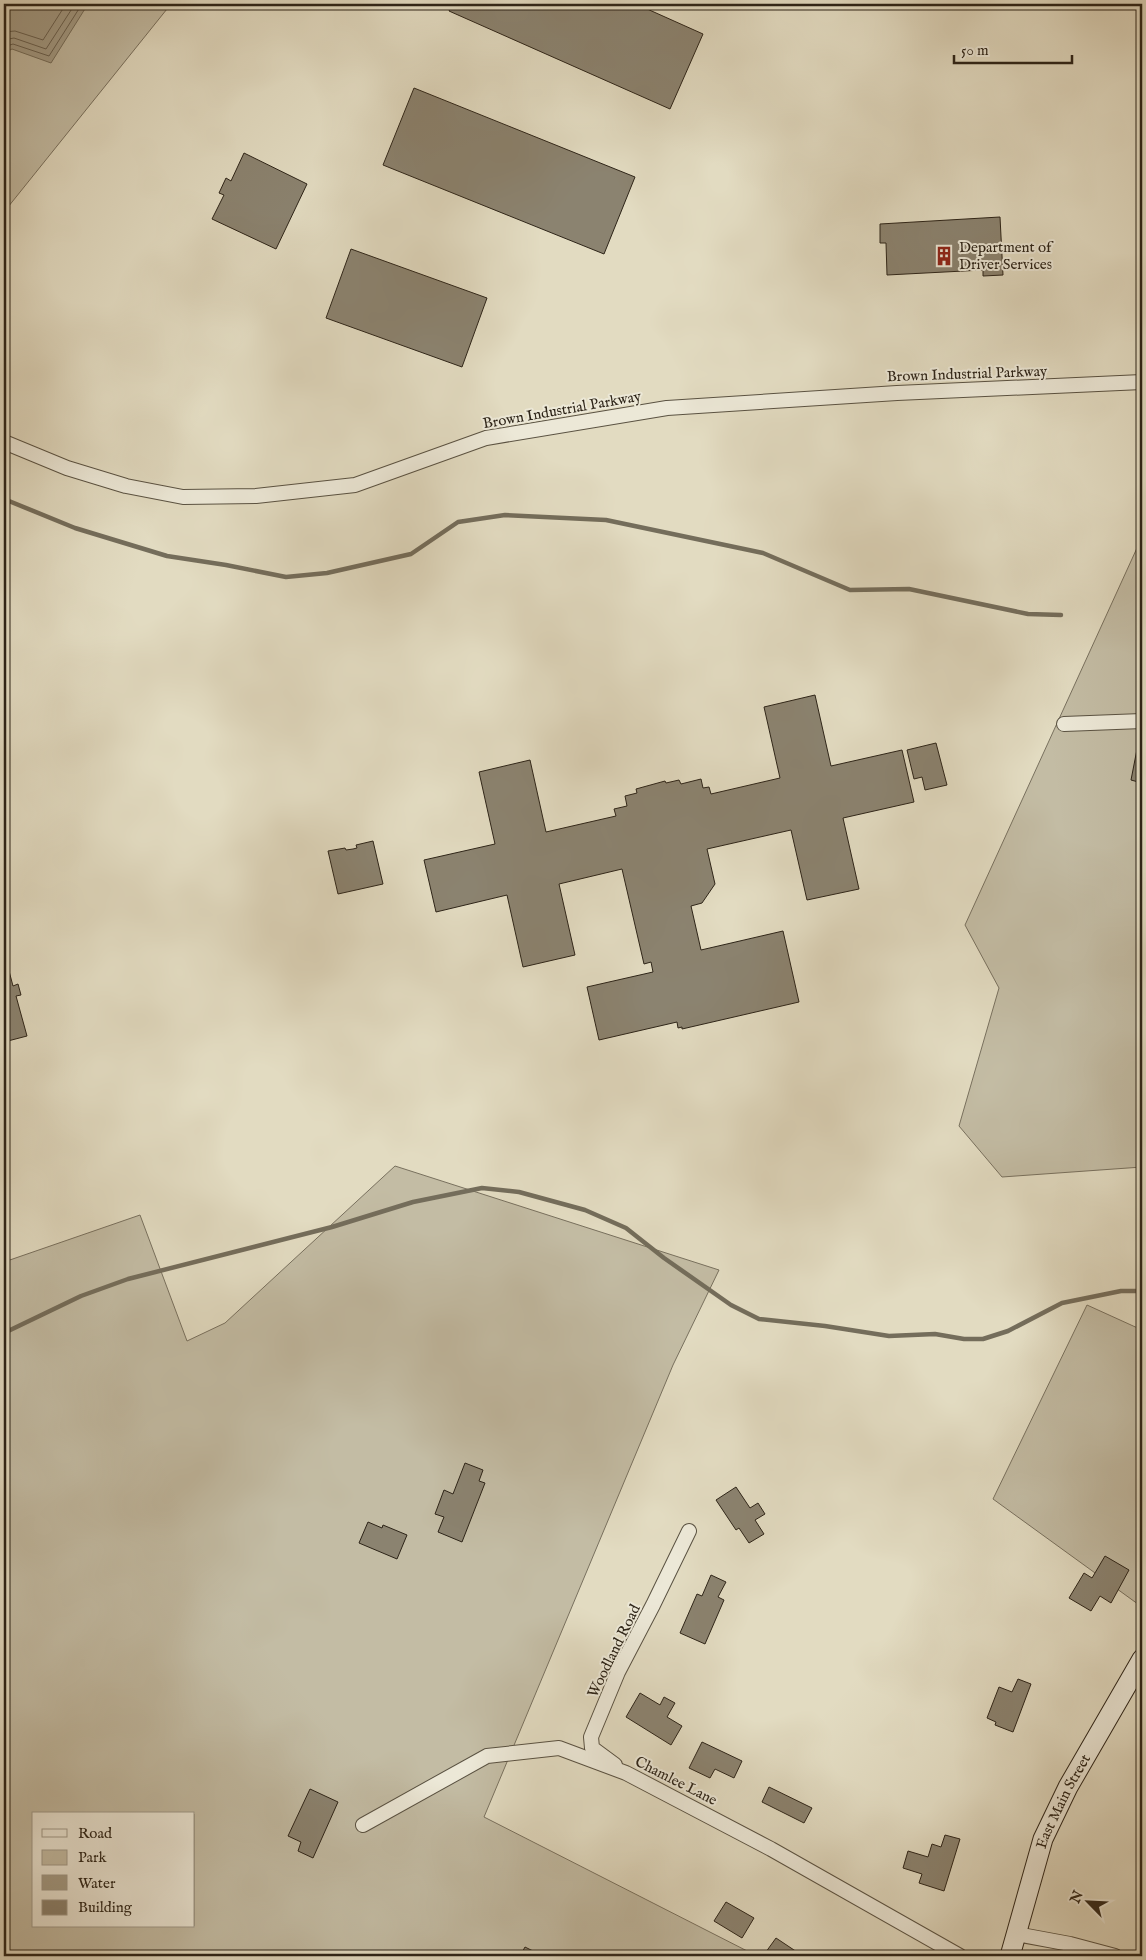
<svg xmlns="http://www.w3.org/2000/svg" width="1146" height="1960" font-family="'IM FELL English',serif">
	<style>
		.green { fill: #c3bca4; stroke: #78705e; fill-rule: evenodd }
		.water { fill: #a49d88; stroke: #746d5b }
		.lines { fill: none; stroke-linecap: round; stroke-linejoin: round }
		.shore { stroke: #686050; stroke-width: 1 }
		.stream { stroke: #746d5b; stroke-width: 4.5 }
		.building { fill: #8b8370; stroke: #2d2418 }
		.street-casing { stroke: #5a5242; stroke-width: 16 }
		.secondary-casing { stroke: #2d2418; stroke-width: 21 }
		.street { stroke: #ece8d7; stroke-width: 14 }
		.secondary { stroke: #ece8d7; stroke-width: 19 }
		.labels { text-anchor: middle; dominant-baseline: central; stroke-width: 4; stroke-linejoin: round; paint-order: stroke }
		.poi-label { font-size: 15px; fill: #2d2418; stroke: #ece8d7; text-anchor: start }
		.street-label { font-size: 15px; fill: #2d2418; stroke: #ece8d7 }
	</style>
	<rect width="100%" height="100%" fill="#e2dbc1"/>
	<filter id="stains"><feTurbulence type="fractalNoise" baseFrequency=".004" numOctaves="4"/><feColorMatrix values="0 0 0 0 .2 0 0 0 0 .09 0 0 0 0 .02 0 0 0 .5 -.17"/></filter>
	<radialGradient id="worn" r=".72"><stop offset=".6" stop-color="#630" stop-opacity="0"/><stop offset="1" stop-color="#630" stop-opacity=".3"/></radialGradient>
	<g class="green">
		<path d="M4,4H171L4,212Z"/>
		<path d="M1142,537V1167L1002,1177L959,1126L999,988L965,925Z"/>
		<path d="M395,1166L719,1270L673,1365L484,1817L757,1956H4V1262L140,1215L187,1341L225,1323ZM34,1814H194V1926H34Z"/>
		<path d="M1087,1305L1142,1330V1607L993,1499Z"/>
	</g>
	<path class="water" d="M4,4H88L51,63L12,49L4,53Z"/>
	<g class="lines">
		<g class="shore">
			<path d="M4,32L15,31L43,40L66,4"/>
			<path d="M4,40L14,38L46,49L75,4"/>
			<path d="M4,47L13,44L49,56L82,4"/>
		</g>
		<g class="stream">
			<path d="M4,499L75,528L167,556L226,565L286,577L327,573L411,554L458,522L505,515L606,520L763,553L850,590L909,589L1028,614L1061,615"/>
			<path d="M4,1333L81,1296L128,1279L332,1227L413,1202L482,1188L519,1192L585,1210L626,1228L664,1258L731,1305L759,1319L825,1326L889,1336L935,1334L964,1339H983L1008,1331L1062,1303L1121,1291H1142"/>
		</g>
	</g>
	<g class="building">
		<path d="M452,4H636L703,34L670,109L449,11Z"/>
		<path d="M414,88L635,177L604,254L383,165Z"/>
		<path d="M244,153L307,184L276,249L212,219L224,195L219,193L226,178L231,181Z"/>
		<path d="M1000,217L1003,275L983,276V270L887,275L886,243H880V224Z"/>
		<path d="M351,249L487,298L462,367L326,318Z"/>
		<path d="M815,695L831,766L902,750L914,802L843,818L859,889L807,900L791,830L707,849L715,884L702,903L691,906L701,950L783,931L799,1002L682,1029V1027L678,1028L677,1022L599,1040L587,987L653,972L651,962L644,964L622,869L559,884L575,955L523,967L507,895L436,912L424,860L495,844L479,772L530,760L546,832L616,816L614,809L627,806L625,796L637,793L636,789L665,781L666,783L679,780L681,784L701,779L703,788L709,787L711,794L780,778L764,707Z"/>
		<path d="M1140,734L1142,735V783L1131,780Z"/>
		<path d="M936,743L947,785L925,790L922,777L914,779L907,750Z"/>
		<path d="M373,841L383,884L338,894L328,851L345,848L346,850L353,849L357,848L356,845Z"/>
		<path d="M4,952L13,986L18,984L21,995L16,996L27,1036L4,1042Z"/>
		<path d="M465,1463L483,1470L479,1481L485,1483L462,1542L438,1532L444,1517L435,1514L444,1490L453,1494Z"/>
		<path d="M736,1487L750,1508L758,1503L765,1514L755,1520L764,1534L749,1543L739,1528L736,1530L716,1500Z"/>
		<path d="M368,1522L382,1528L383,1525L407,1535L397,1559L359,1543Z"/>
		<path d="M1105,1556L1129,1570L1111,1603L1100,1596L1091,1611L1069,1598L1084,1573L1092,1578Z"/>
		<path d="M711,1575L726,1582L718,1597L724,1600L705,1644L680,1633L697,1594L702,1596Z"/>
		<path d="M1018,1679L1031,1684L1013,1732L995,1725L996,1722L987,1718L999,1687L1012,1692Z"/>
		<path d="M640,1693L660,1705L664,1697L675,1703L667,1717L682,1726L671,1745L626,1717Z"/>
		<path d="M702,1742L742,1761L734,1778L715,1769L710,1778L689,1768Z"/>
		<path d="M769,1787L812,1808L804,1823L762,1802Z"/>
		<path d="M310,1789L338,1802L313,1858L298,1851L301,1842L288,1836Z"/>
		<path d="M945,1835L960,1839L944,1891L919,1883L922,1874L903,1868L908,1851L928,1857L932,1844L941,1847Z"/>
		<path d="M726,1902L754,1918L742,1938L714,1921Z"/>
		<path d="M776,1938L803,1956H763Z"/>
		<path d="M525,1947L543,1956H520Z"/>
	</g>
	<g class="lines">
		<defs>
			<g id="street">
				<path d="M4,442L67,468L126,486L183,497L256,496L355,485L486,438L667,408L897,393L1142,382"/>
				<path d="M1064,724L1142,721"/>
				<path d="M615,1765L592,1748L591,1737L618,1672L653,1605L689,1531"/>
				<path d="M363,1825L487,1756L559,1748L626,1773L771,1849L960,1956"/>
				<path d="M1016,1934L1070,1944L1115,1956"/>
			</g>
			<g id="secondary">
				<path id="s1" d="M1010,1956L1043,1839L1068,1787L1142,1659"/>
			</g>
		</defs>
		<use href="#street" class="street-casing"/>
		<use href="#secondary" class="secondary-casing"/>
		<use href="#street" class="street"/>
		<use href="#secondary" class="secondary"/>
	</g>
	<defs>
		<symbol id="building-bare" viewBox="-9 -9 18 18"><path d="M-4-6H4V6H1V3H-1V6H-4ZM-2.5-4.3h1.7v1.8h-1.7ZM.8-4.3h1.7v1.8H.8ZM-2.5-1h1.7V.8h-1.7ZM.8-1h1.7V.8H.8Z" fill="#8f2418" stroke="#ece8d7" stroke-width="2.5" paint-order="stroke"/></symbol>
	</defs>
	<g fill-rule="evenodd">
		<use href="#building-bare" x="930" y="242" width="28" height="28"/>
	</g>
	<g class="labels">
		<g class="poi-label">
			<text x="959" y="247">Department of<tspan x="959" dy="17">Driver Services</tspan></text>
		</g>
		<g class="street-label">
			<text transform="translate(967 374) rotate(-2)">Brown Industrial Parkway</text>
			<text transform="translate(562 410) rotate(-10)">Brown Industrial Parkway</text>
			<text transform="translate(614 1651) rotate(-64)">Woodland Road</text>
			<text transform="translate(676 1781) rotate(27)">Chamlee Lane</text>
			<text stroke="none"><textPath href="#s1" startOffset="164">East Main Street</textPath></text>
		</g>
	</g>
	<rect width="1146" height="1960" fill="none" stroke="#e2dbc1" stroke-width="20"/>
	<rect x="5" y="5" width="1136" height="1950" fill="none" stroke="#2d2418" stroke-width="2.5"/>
	<rect x="10" y="10" width="1126" height="1940" fill="none" stroke="#2d2418"/>
	<rect x="32" y="1812" width="162" height="115" fill="#ece8d7" stroke="#a09a8b"/>
	<rect x="42" y="1829" width="25" height="8" fill="#ece8d7" stroke="#a09a8b"/>
	<text x="78" y="1838" font-size="15" fill="#2d2418">Road</text>
	<rect x="42" y="1850" width="25" height="15" fill="#c3bca4" stroke="#a09a8b"/>
	<text x="78" y="1862" font-size="15" fill="#2d2418">Park</text>
	<rect x="42" y="1875" width="25" height="15" fill="#a49d88" stroke="#a09a8b"/>
	<text x="78" y="1888" font-size="15" fill="#2d2418">Water</text>
	<rect x="42" y="1900" width="25" height="15" fill="#8b8370" stroke="#a09a8b"/>
	<text x="78" y="1912" font-size="15" fill="#2d2418">Building</text>
	<g transform="translate(1088 1902) rotate(294)" stroke="#ece8d7" stroke-width="4" paint-order="stroke">
	<path d="M0-4L9 19L0 12L-9 19Z" fill="#2d2418"/>
	<text y="-8" font-size="14" font-weight="bold" text-anchor="middle" fill="#2d2418">N</text>
	</g>
	<path d="M954 55v8h118v-8" fill="none" stroke="#2d2418" stroke-width="2.5"/>
	<text x="961" y="55" font-size="15" fill="#2d2418" stroke="#ece8d7" stroke-width="4" paint-order="stroke">50 m</text>
	<rect width="100%" height="100%" filter="url(#stains)"/>
	<rect width="100%" height="100%" fill="url(#worn)"/>
</svg>
